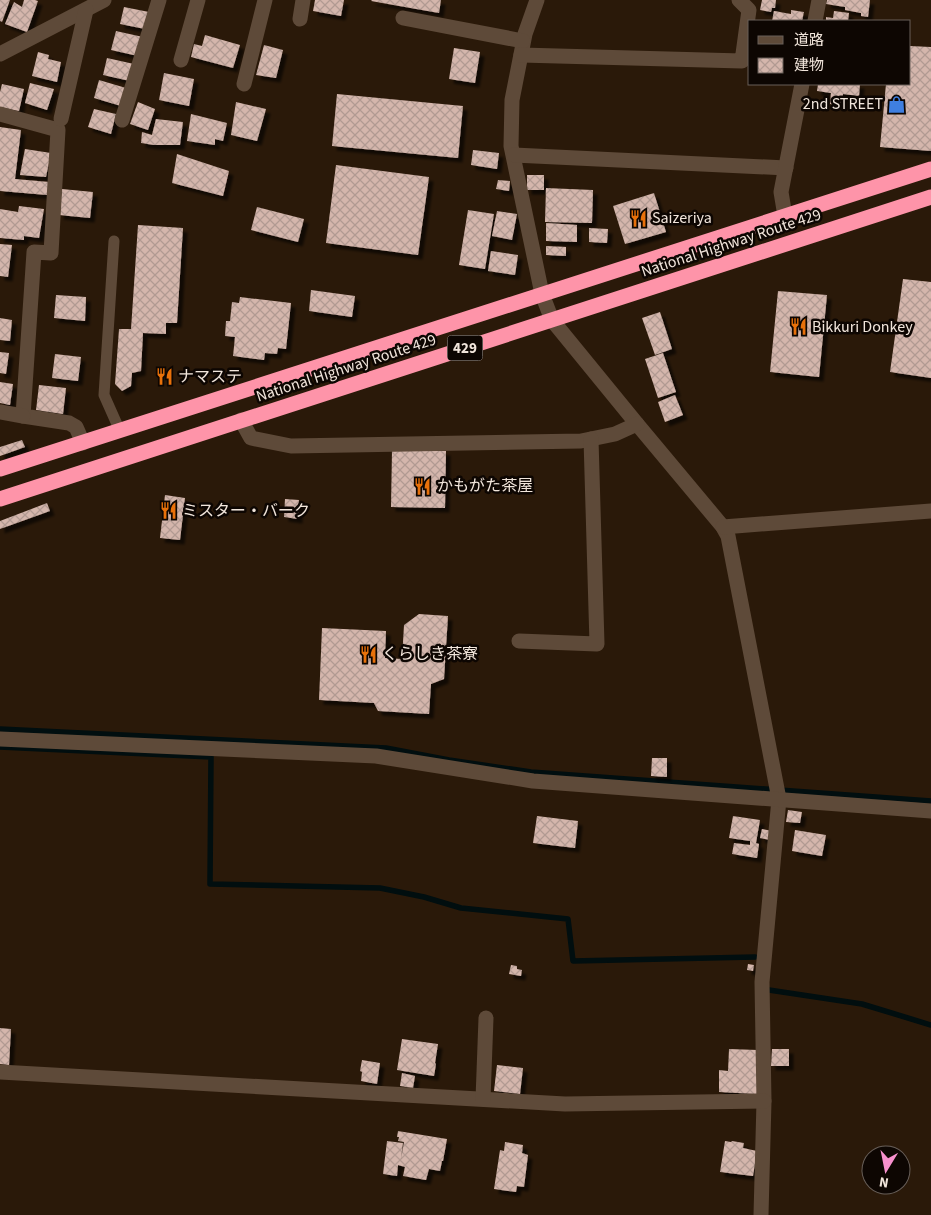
<svg xmlns="http://www.w3.org/2000/svg" width="931" height="1215" font-family="'Source Sans 3','Noto Sans JP',sans-serif">
	<style>
		.lines { fill: none; stroke-linecap: round; stroke-linejoin: round }
		.stream { stroke: #010e0f; stroke-width: 5.5 }
		.building { fill: url(#building-cross-hatch); filter: url(#shadow) }
		.lane { stroke: #5e4a39; stroke-width: 11 }
		.street { stroke: #5e4a39; stroke-width: 15 }
		.highway { stroke: #fe94a9; stroke-width: 15 }
		.labels { text-anchor: middle; dominant-baseline: central; stroke-width: 5; stroke-linejoin: round; paint-order: stroke }
		.shield { fill: #0d0602; stroke: #ada29a; stroke-width: 1 }
		.shield-label { font-size: 15px; font-weight: bold; fill: #f1e5db }
		.poi-label { font-size: 16px; fill: #f1e5db; stroke: #0d0602; text-anchor: start }
		.street-label { font-size: 16px; fill: #f1e5db; stroke: #0d0602 }
	</style>
	<defs>
		<pattern id="building-cross-hatch" width="8" height="8" patternUnits="userSpaceOnUse" patternTransform="scale(1.25)"><rect width="8" height="8" fill="#d4b6ac"/><path d="M0 0l8 8M0 8l8-8" fill="none" stroke="#b19a92"/></pattern>
		<filter id="shadow"><feDropShadow dx="4.5" dy="4.5" stdDeviation="1" flood-color="#0009"/></filter>
	</defs>
	<rect width="100%" height="100%" fill="#2a1909"/>
	<g class="lines">
		<g class="stream">
			<path d="M0,729L386,748L449,760L531,772L931,801"/>
			<path d="M0,747L211,757L210,884L380,888L424,897L461,908L568,919L573,961L755,957"/>
			<path d="M769,990L862,1004L931,1025"/>
		</g>
	</g>
	<g class="building">
		<path d="M0,0H10L2,22L0,21Z"/>
		<path d="M24,0H35L38,1L27,32L5,24L14,2L22,7Z"/>
		<path d="M315,0H344L341,16L313,11Z"/>
		<path d="M372,0H441L439,13L371,1Z"/>
		<path d="M762,0H776L775,8H772L771,12L760,10Z"/>
		<path d="M827,0H870L868,17L861,16V13L845,10V7L826,4Z"/>
		<path d="M124,7L149,12L145,29L120,24Z"/>
		<path d="M791,10L804,12L802,21H772L774,11L791,14Z"/>
		<path d="M834,11L849,13L848,21H826V17L833,18Z"/>
		<path d="M116,31L143,37L138,56L111,50Z"/>
		<path d="M205,35L240,45L233,68L191,57L194,44L202,46Z"/>
		<path d="M264,45L283,50L276,78L256,75Z"/>
		<path d="M910,46L931,47V151L880,147L886,84H910Z"/>
		<path d="M454,48L480,52L475,83L449,79Z"/>
		<path d="M38,52L49,55L48,59L61,62L57,82L32,76Z"/>
		<path d="M107,58L134,64L130,81L103,75Z"/>
		<path d="M164,73L194,79L189,106L159,100Z"/>
		<path d="M99,80L126,88L121,106L94,98Z"/>
		<path d="M30,83L54,89L47,110L25,103Z"/>
		<path d="M2,84L24,89L19,111L0,107V92Z"/>
		<path d="M818,84H860L859,96L843,94L842,106L830,104L831,93L817,91Z"/>
		<path d="M337,94L463,106L458,158L332,146Z"/>
		<path d="M138,102L155,109L148,130L130,124Z"/>
		<path d="M236,102L266,109L257,141L231,135Z"/>
		<path d="M94,109L116,114L111,134L88,127Z"/>
		<path d="M191,114L227,123L223,141L215,139V145L187,141Z"/>
		<path d="M156,119L183,122L180,145H154L141,143L142,132L152,135Z"/>
		<path d="M0,127L21,130L15,179L49,182L47,195L0,191Z"/>
		<path d="M25,149L51,153L46,177L20,175Z"/>
		<path d="M473,150L499,153L497,169L471,165Z"/>
		<path d="M177,154L229,171L223,196L172,183Z"/>
		<path d="M336,165L429,177L418,255L326,243Z"/>
		<rect x="527" y="175" width="17" height="15"/>
		<path d="M498,180L510,181L509,191L496,189Z"/>
		<path d="M546,188L593,190L592,223L545,222Z"/>
		<path d="M62,189L93,192L90,218L59,215Z"/>
		<path d="M654,193L666,232L625,244L613,206Z"/>
		<path d="M19,206L44,209L39,238L24,236V240L0,238V209L18,212Z"/>
		<path d="M257,207L304,219L298,242L251,230Z"/>
		<path d="M468,210L494,214L485,269L459,265Z"/>
		<path d="M497,211L517,214L512,240L492,236Z"/>
		<path d="M546,223L577,225V242L546,241Z"/>
		<path d="M138,225L183,228L177,323H166V334L143,333L141,371L132,373L131,386L122,391L115,384L119,329H131Z"/>
		<path d="M589,228L608,229L607,243L589,242Z"/>
		<path d="M0,244L12,245L8,277L0,276Z"/>
		<path d="M546,246L566,247V256L546,255Z"/>
		<path d="M491,251L518,255L515,275L488,271Z"/>
		<path d="M903,279L931,282V378L890,372Z"/>
		<path d="M311,290L355,296L352,317L309,311Z"/>
		<path d="M778,291L827,295L819,377L770,372Z"/>
		<path d="M56,295L86,297L85,321L54,318Z"/>
		<path d="M240,297L291,303L286,349L278,348L277,354L265,353L264,360L233,356L235,337L225,336L226,321H230L232,302L239,303Z"/>
		<path d="M660,312L672,349L655,355L642,318Z"/>
		<path d="M0,318L12,320L10,341L0,340Z"/>
		<path d="M0,352L9,353L6,374L0,373Z"/>
		<path d="M663,353L676,392L658,398L645,359Z"/>
		<path d="M55,354L81,357L78,381L52,378Z"/>
		<path d="M0,382L13,384L10,405L0,403Z"/>
		<path d="M39,385L66,388L63,414L36,410Z"/>
		<path d="M675,395L683,415L665,422L658,402Z"/>
		<path d="M22,440L25,447L0,456V447Z"/>
		<path d="M392,450L446,451L445,508L391,507Z"/>
		<path d="M165,495L185,498L180,540L160,538Z"/>
		<path d="M285,499L299,500L298,519L284,517Z"/>
		<path d="M47,503L50,511L0,529V521Z"/>
		<path d="M419,614L448,616L444,679L431,684L429,714L378,711L374,703L319,700L322,628L386,631L385,658L402,659L404,625Z"/>
		<path d="M652,758H667V777L651,776Z"/>
		<path d="M788,810L802,812L800,823L786,822Z"/>
		<path d="M537,816L578,821L575,848L533,843Z"/>
		<path d="M733,816L760,820L756,843L759,844L757,858L732,854L734,843L750,845V841L729,838Z"/>
		<path d="M762,829L772,831L770,840L760,838Z"/>
		<path d="M795,830L826,835L822,856L792,851Z"/>
		<path d="M748,964L754,965L753,971L747,970Z"/>
		<path d="M511,965L517,966V969L522,970L521,976L509,974Z"/>
		<path d="M0,1028L11,1029L9,1065L0,1064Z"/>
		<path d="M402,1039L438,1044L435,1063L436,1064L434,1076L397,1070Z"/>
		<path d="M729,1049L758,1050L757,1094L719,1092V1070L728,1071Z"/>
		<path d="M772,1049H789V1066H771Z"/>
		<path d="M362,1060L380,1063L377,1084L361,1081L362,1072L360,1071Z"/>
		<path d="M497,1065L523,1068L520,1094L494,1091Z"/>
		<path d="M402,1073L415,1076L413,1088L400,1086Z"/>
		<path d="M398,1131L447,1139L443,1161H442L440,1171L429,1169L426,1180L403,1176L405,1167L398,1165L397,1176L383,1174L387,1141L403,1143L401,1159L404,1142L398,1141L399,1137H397Z"/>
		<path d="M725,1141L731,1142L732,1141L744,1143L743,1148L757,1151L753,1176L720,1172Z"/>
		<path d="M505,1142L523,1145L522,1153L528,1155L524,1187L517,1186L516,1192L494,1189L500,1150L504,1151Z"/>
	</g>
	<g class="lines">
		<path class="lane" d="M114,241L104,395L120,431"/>
		<g class="street">
			<path d="M537,0L525,34L512,100L511,146L542,294L552,320L637,424L723,527L728,536L779,799L762,982L764,1101L761,1215"/>
			<path d="M403,18L523,41"/>
			<path d="M300,19L303,0"/>
			<path d="M815,21L819,0"/>
			<path d="M0,54L104,0"/>
			<path d="M521,55L742,61L749,10L739,0"/>
			<path d="M181,60L198,0"/>
			<path d="M244,84L265,0"/>
			<path d="M0,114L58,130L51,253L34,252L23,416L69,423L76,427L83,443"/>
			<path d="M61,119L86,10"/>
			<path d="M122,120L159,0"/>
			<path d="M514,155L786,168"/>
			<path d="M785,216L781,192L802,84"/>
			<path d="M0,412L23,416"/>
			<path d="M241,420L251,438L291,446L581,441L615,434L637,424"/>
			<path d="M723,527L931,511"/>
			<path d="M519,641L597,644L591,439"/>
			<path d="M0,739L376,756L533,781L931,811"/>
			<path d="M0,1072L565,1104L764,1101"/>
			<path d="M483,1099L486,1018"/>
		</g>
		<g class="highway">
			<path d="M0,469L931,169"/>
			<path d="M0,499L931,197"/>
		</g>
	</g>
	<defs>
		<symbol id="shop-bare" viewBox="-9 -9 18 18"><path d="M-5-2.5h2.3a2.7 3.5 0 0 1 5.4 0H5L5.5 6h-11ZM-1.5-2.5h3a1.5 2.3 0 0 0-3 0Z" fill="#3f7fe0" stroke="#0d0602" stroke-width="2.5" paint-order="stroke"/></symbol>
		<symbol id="restaurant-bare" viewBox="-9 -9 18 18"><path d="M-5-6h1v4h1v-4h1v4h1v-4h1v5L-1.5 .5V6h-2V.5L-5-1ZM5-6V6H3V1.5H1.5Q1.5-4 5-6Z" fill="#e8710a" stroke="#0d0602" stroke-width="2.5" paint-order="stroke"/></symbol>
	</defs>
	<g fill-rule="evenodd">
		<use href="#shop-bare" x="884" y="92" width="25" height="25"/>
		<use href="#restaurant-bare" x="626" y="206" width="25" height="25"/>
		<use href="#restaurant-bare" x="786" y="314" width="25" height="25"/>
		<use href="#restaurant-bare" x="152" y="364" width="25" height="25"/>
		<use href="#restaurant-bare" x="410" y="474" width="25" height="25"/>
		<use href="#restaurant-bare" x="156" y="498" width="25" height="25"/>
		<use href="#restaurant-bare" x="356" y="642" width="25" height="25"/>
	</g>
	<g class="labels">
		<rect class="shield" x="447.5" y="335.5" width="35" height="25" rx="4"/>
		<g class="shield-label">
			<text x="465" y="348">429</text>
		</g>
		<g class="poi-label">
			<text x="883" y="104" text-anchor="end">2nd STREET</text>
			<text x="652" y="218">Saizeriya</text>
			<text x="812" y="327">Bikkuri Donkey</text>
			<text x="178" y="377">ナマステ</text>
			<text x="437" y="486">かもがた茶屋</text>
			<text x="182" y="511">ミスター・バーク</text>
			<text x="382" y="654">くらしき茶寮</text>
		</g>
		<g class="street-label">
			<text transform="translate(731 243) rotate(-18)">National Highway Route 429</text>
			<text transform="translate(346 368) rotate(-18)">National Highway Route 429</text>
		</g>
	</g>
	<rect x="748" y="20" width="162" height="65" fill="#0d0602" stroke="#685f59"/>
	<rect x="758" y="36" width="25" height="8" fill="#5e4a39" stroke="#685f59"/>
	<text x="794" y="45" font-size="15" fill="#f1e5db">道路</text>
	<rect x="758" y="58" width="25" height="15" fill="url(#building-cross-hatch)" stroke="#685f59"/>
	<text x="794" y="70" font-size="15" fill="#f1e5db">建物</text>
	<g transform="translate(886 1170) rotate(190)"><circle r="24" fill="#0d0602" stroke="#685f59"/>
	<path d="M0-4L9 19L0 12L-9 19Z" fill="#f790cd"/>
	<text y="-8" font-size="14" font-weight="bold" text-anchor="middle" fill="#f1e5db">N</text>
	</g>
</svg>
